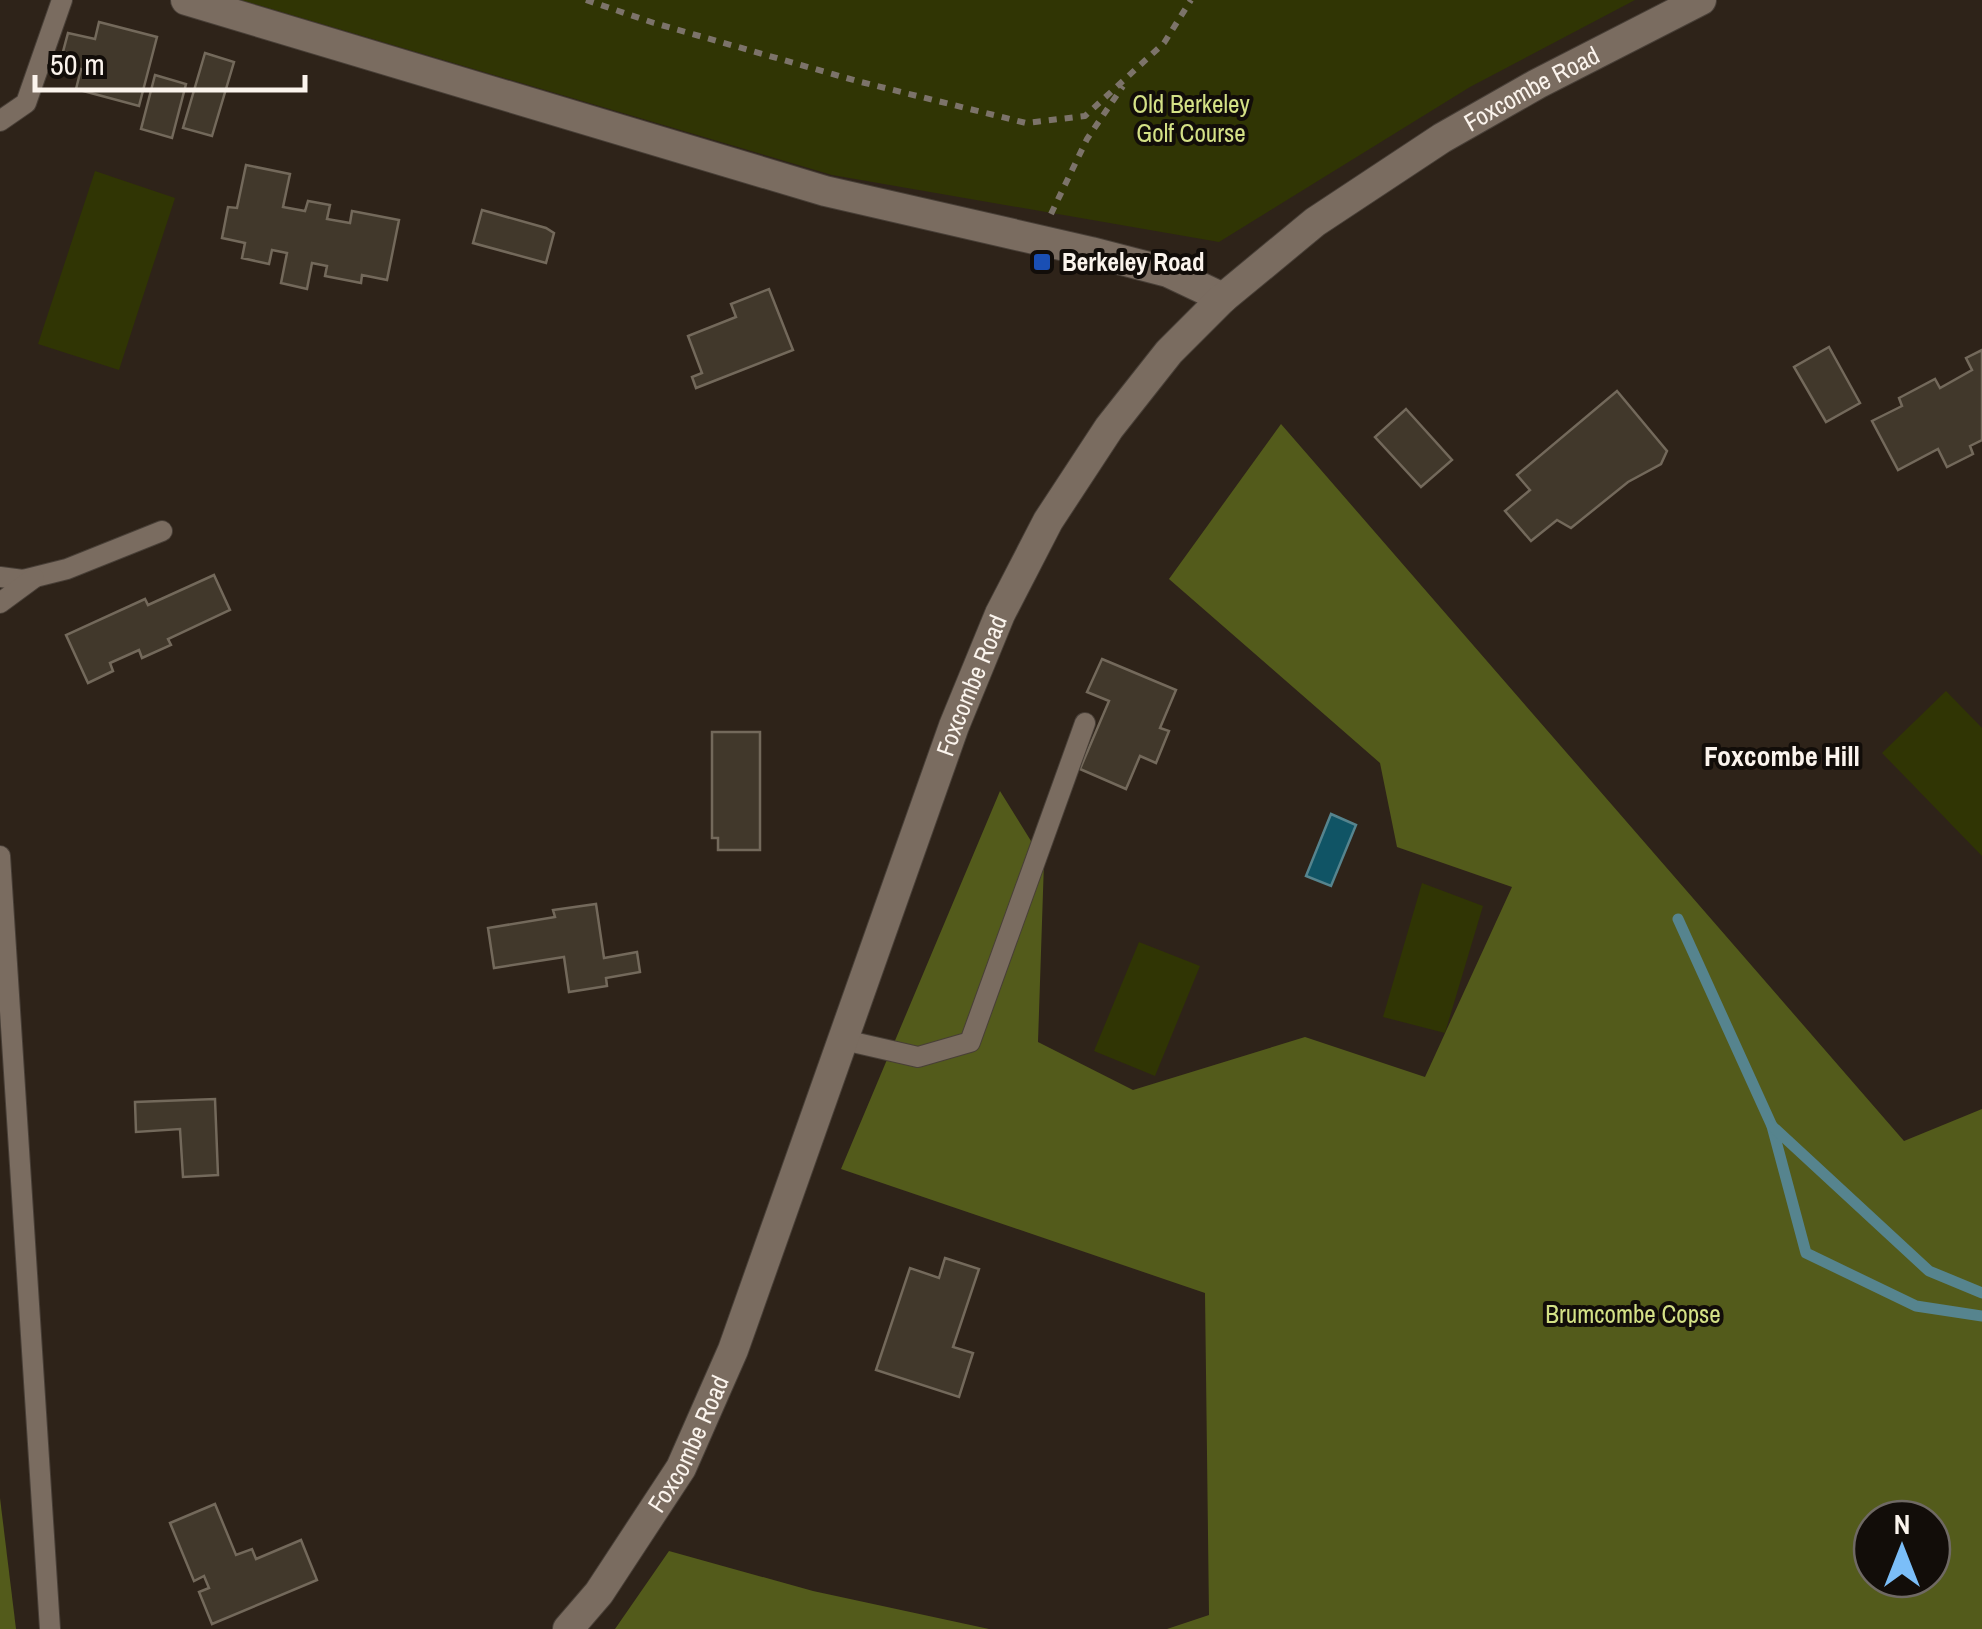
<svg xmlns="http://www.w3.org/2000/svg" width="1982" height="1629" font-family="'Archivo Narrow',sans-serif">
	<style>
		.green { fill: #303504 }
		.forest { fill: #535b1b; fill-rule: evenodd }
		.water { fill: #105465; stroke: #56848e; stroke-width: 2.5 }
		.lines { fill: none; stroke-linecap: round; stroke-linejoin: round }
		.stream { stroke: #56848e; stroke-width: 11 }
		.building { fill: #41382b; stroke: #73695b; stroke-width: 2.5 }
		.lane-casing { stroke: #483f37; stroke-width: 22 }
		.street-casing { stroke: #483f37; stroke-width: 32 }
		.secondary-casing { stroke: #483f37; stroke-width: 32 }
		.path { stroke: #7c736a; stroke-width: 6; stroke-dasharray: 8 8; stroke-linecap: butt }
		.lane { stroke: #7a6c60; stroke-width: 20 }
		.street { stroke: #7a6c60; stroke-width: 30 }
		.secondary { stroke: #7a6c60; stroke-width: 30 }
		.transit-dot { fill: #1a4fb4; stroke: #120d09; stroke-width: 4 }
		.labels { text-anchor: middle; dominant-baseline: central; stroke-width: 8; stroke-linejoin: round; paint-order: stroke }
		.street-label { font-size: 25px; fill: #fbf4ed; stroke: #120d09 }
		.park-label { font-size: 25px; fill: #d4e186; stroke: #120d09 }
		.poi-label { font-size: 25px; font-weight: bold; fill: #fbf4ed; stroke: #120d09; text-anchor: start }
		.neighbourhood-label { font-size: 28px; font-weight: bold; fill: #fbf4ed; stroke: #120d09 }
	</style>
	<rect width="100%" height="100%" fill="#2e2319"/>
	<g class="green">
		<path d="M241,0H1635L1470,87L1219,242L832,175Z"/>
		<path d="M95,171L175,198L119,370L38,344Z"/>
		<path d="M1946,691L1982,728V856L1882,753Z"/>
		<path d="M1422,883L1483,906L1445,1033L1383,1017Z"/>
		<path d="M1139,942L1200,966L1155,1076L1094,1051Z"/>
	</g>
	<g class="forest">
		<path d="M1281,424L1904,1141L1982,1109V1629H1167L1209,1615L1205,1293L841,1169L1000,791L1044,862L1038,1042L1133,1090L1305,1037L1425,1077L1512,887L1397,847L1380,763L1169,579ZM1872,1519H1932V1579H1872Z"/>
		<path d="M0,1498L16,1629H0Z"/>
		<path d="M669,1551L813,1591L989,1629H615Z"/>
	</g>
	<path class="water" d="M1331,814L1356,825L1331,886L1306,876Z"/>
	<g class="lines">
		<g class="stream">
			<path d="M1678,919L1772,1126L1806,1253L1916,1306L1982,1316"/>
			<path d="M1772,1126L1929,1271L1982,1293"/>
		</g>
	</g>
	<g class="building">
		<path d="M99,22L157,37L139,106L76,89L81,69L60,63L68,33L95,39Z"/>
		<path d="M205,53L234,62L212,136L183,128Z"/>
		<path d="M155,75L186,84L172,138L141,129Z"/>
		<path d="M246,165L290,174L283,207L305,211L308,201L330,205L327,219L350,223L352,211L399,220L387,280L362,275L361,283L325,276L327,266L312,263L307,289L281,283L287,253L272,250L269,264L242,258L245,243L222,238L228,207L237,208Z"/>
		<path d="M482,210L546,228L554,233L546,263L473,243Z"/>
		<path d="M769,289L793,350L696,388L692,377L702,373L688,336L736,317L731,304Z"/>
		<path d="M1829,347L1860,403L1826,422L1794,367Z"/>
		<path d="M1982,350V440L1970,446L1973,454L1947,467L1938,449L1898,470L1872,421L1902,406L1899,398L1935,379L1940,388L1972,370L1966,358Z"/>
		<path d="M1617,391L1667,451L1661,464L1628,482L1571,528L1557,520L1531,541L1505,511L1530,490L1517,475Z"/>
		<path d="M1406,409L1452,460L1421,487L1375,437Z"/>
		<path d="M214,575L230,610L168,639L171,645L142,658L139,650L110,663L113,671L88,683L66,635L145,599L148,605Z"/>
		<path d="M1102,659L1176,690L1160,728L1169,731L1156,763L1140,756L1126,789L1080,769L1109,701L1087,692Z"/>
		<path d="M712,732H760V850H718V838H712Z"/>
		<path d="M596,904L604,958L637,952L640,972L606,978L607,986L569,992L564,957L494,968L488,928L555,917L553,910Z"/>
		<path d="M215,1099L218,1175L183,1177L180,1129L136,1132L135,1102Z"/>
		<path d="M945,1258L979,1269L953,1347L973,1353L959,1397L876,1370L910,1268L939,1278Z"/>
		<path d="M215,1504L236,1555L252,1549L256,1559L301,1540L317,1580L212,1624L199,1592L209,1588L204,1576L194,1581L170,1523Z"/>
	</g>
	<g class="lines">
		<defs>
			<g id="lane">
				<path d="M0,121L26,103L62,0"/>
				<path d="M0,577L23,580L67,569L162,531"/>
				<path d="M0,603L34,578"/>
				<path d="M0,856L50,1629"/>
				<path d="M844,1040L918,1057L970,1042L1085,723"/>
			</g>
			<path id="street" d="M186,0L825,191L1091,252L1168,272L1223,298"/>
			<g id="secondary">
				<path id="s1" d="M568,1629L599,1593L681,1468L733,1350L954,726L1000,614L1048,521L1109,428L1169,352L1223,298L1315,222L1442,138L1537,84L1701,0"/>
			</g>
		</defs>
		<use href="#lane" class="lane-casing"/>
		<use href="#street" class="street-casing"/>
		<use href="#secondary" class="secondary-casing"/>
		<g class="path">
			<path d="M586,0L654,23L857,81L1026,123L1085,116L1164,43L1191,0"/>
			<path d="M1051,214L1087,139L1123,86"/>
		</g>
		<use href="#lane" class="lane"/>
		<use href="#street" class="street"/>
		<use href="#secondary" class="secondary"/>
	</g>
	<rect class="transit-dot" x="1032" y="252" width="20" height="20" rx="5"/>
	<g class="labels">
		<g class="street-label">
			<text stroke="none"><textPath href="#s1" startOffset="1872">Foxcombe Road</textPath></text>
			<text stroke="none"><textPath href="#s1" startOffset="1032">Foxcombe Road</textPath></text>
			<text stroke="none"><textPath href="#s1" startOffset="222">Foxcombe Road</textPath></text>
		</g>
		<g class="park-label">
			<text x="1191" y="104">Old Berkeley<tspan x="1191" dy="29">Golf Course</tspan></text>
			<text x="1633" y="1314">Brumcombe Copse</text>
		</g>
		<g class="poi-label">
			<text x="1062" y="262">Berkeley Road</text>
		</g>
		<g class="neighbourhood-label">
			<text x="1782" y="756">Foxcombe Hill</text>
		</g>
	</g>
	<g transform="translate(1902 1549)"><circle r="48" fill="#120d09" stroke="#6f6964" stroke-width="2.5"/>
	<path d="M0-8L18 38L0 25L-18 38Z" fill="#7bbef8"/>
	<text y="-15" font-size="28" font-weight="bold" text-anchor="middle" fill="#fbf4ed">N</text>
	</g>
	<path d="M35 75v15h270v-15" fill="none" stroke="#fbf4ed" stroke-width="5"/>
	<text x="50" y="75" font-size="30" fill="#fbf4ed" stroke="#120d09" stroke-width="8" paint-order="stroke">50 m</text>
</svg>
